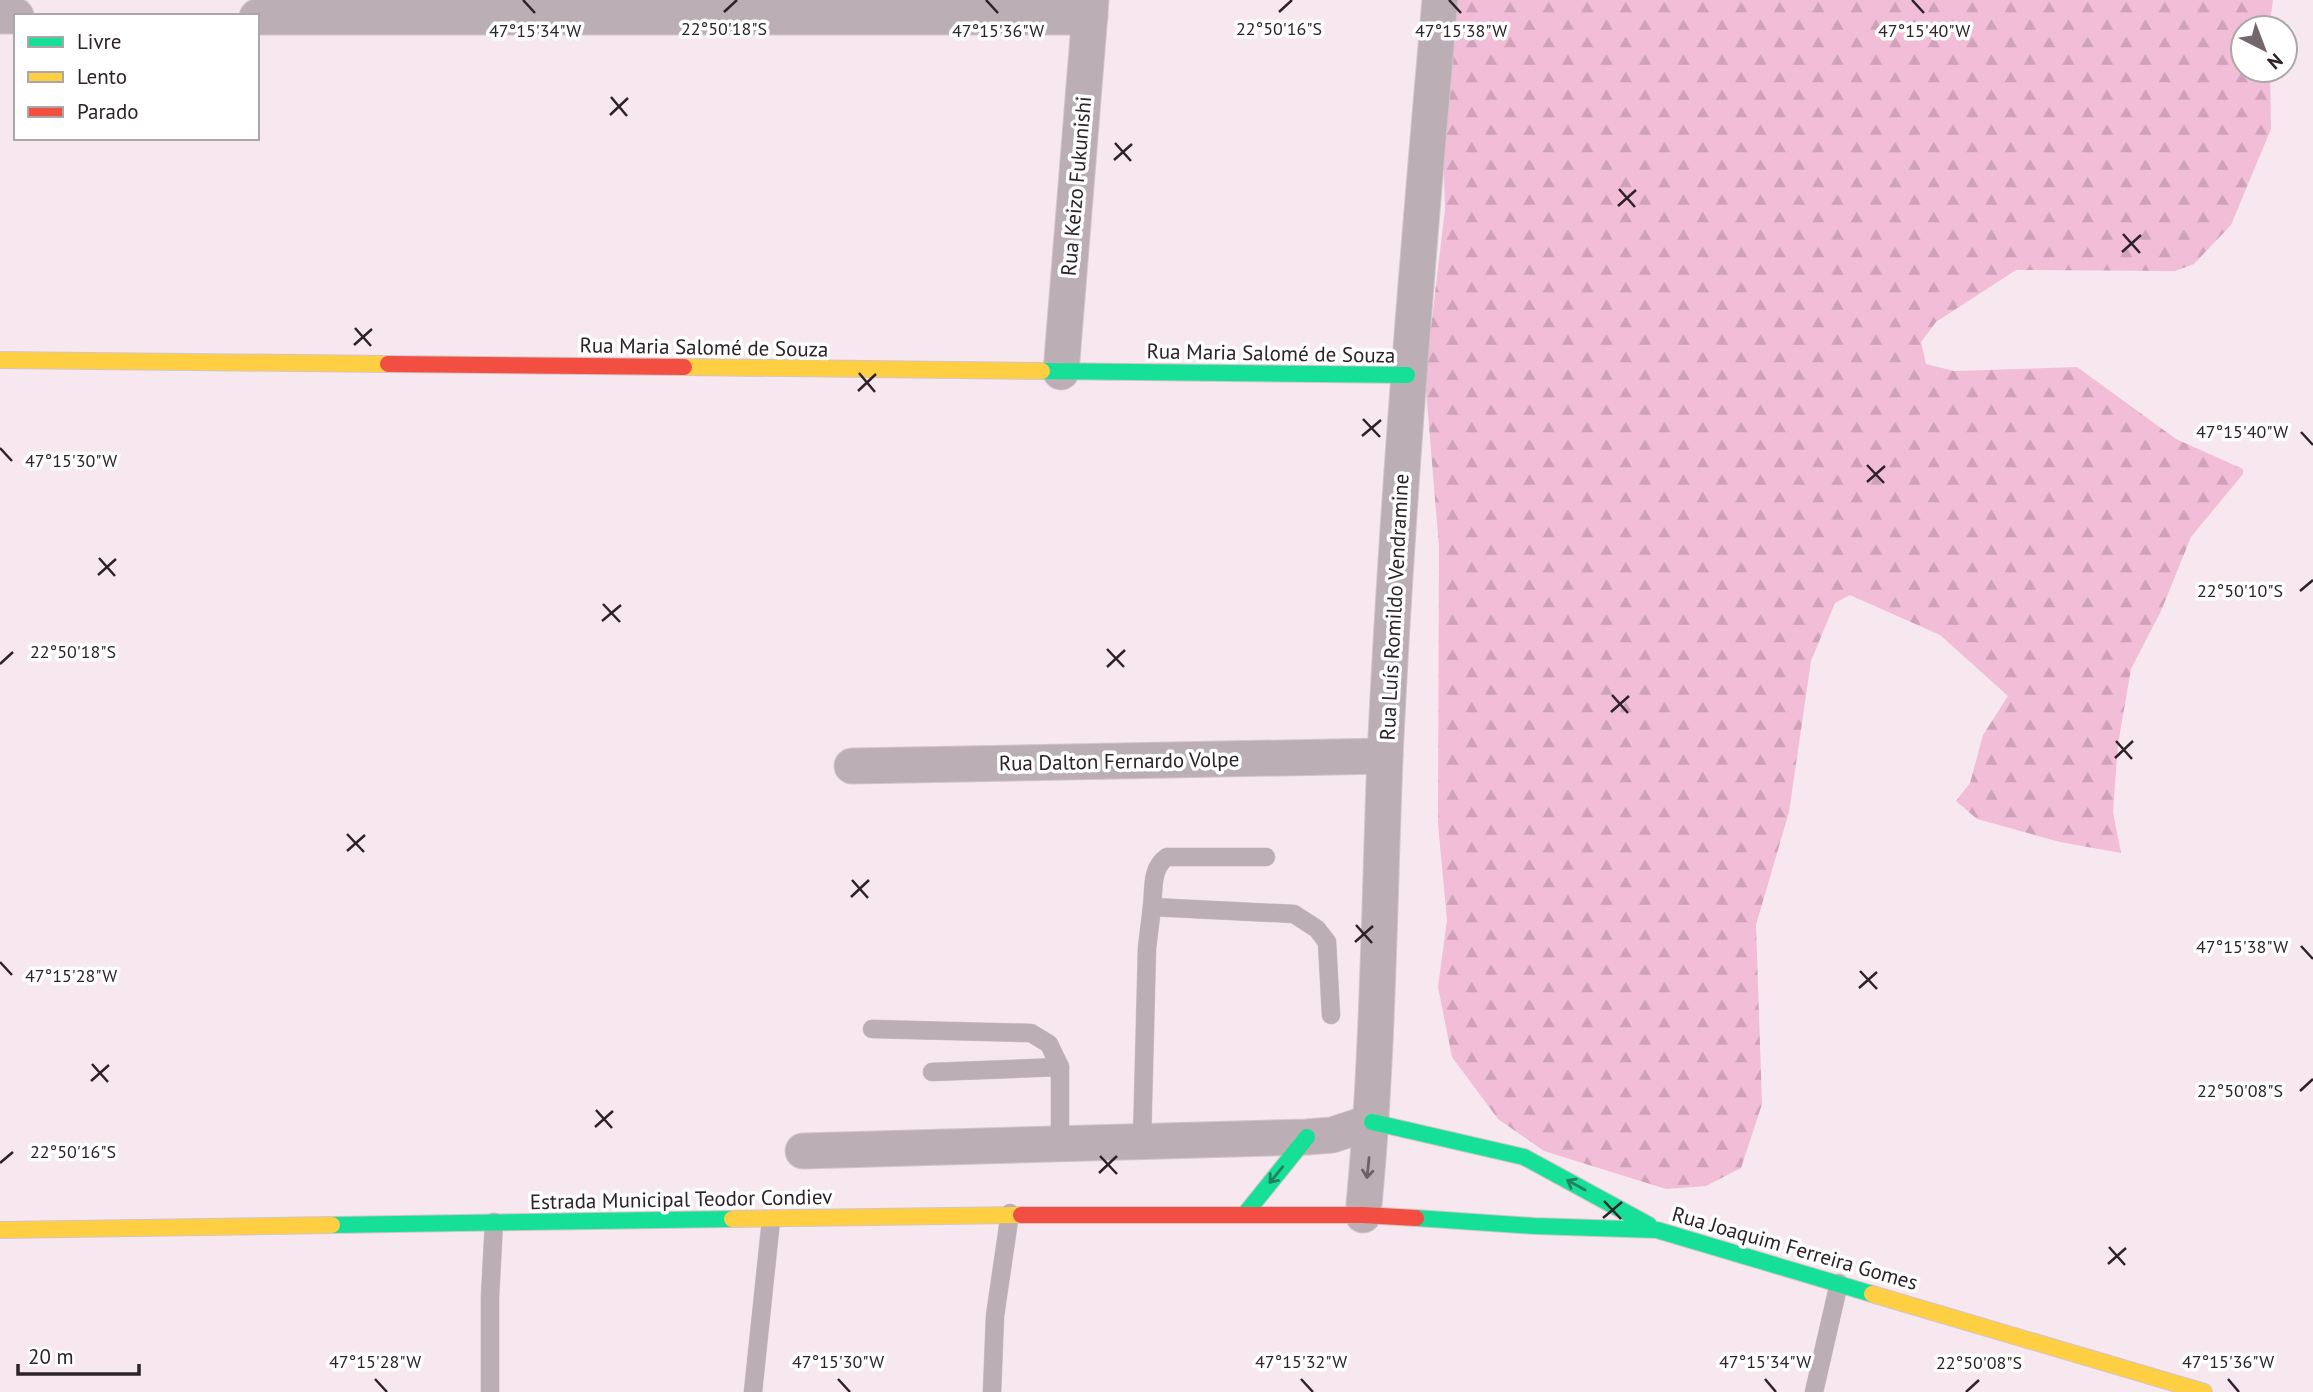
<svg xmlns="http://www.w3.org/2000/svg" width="2313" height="1392" font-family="'PT Sans',sans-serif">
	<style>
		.forest { fill: url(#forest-firs) }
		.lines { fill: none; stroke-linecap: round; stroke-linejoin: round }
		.lane-casing { stroke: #d1c6cb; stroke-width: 19 }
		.street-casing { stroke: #d1c6cb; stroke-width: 37 }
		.fast-casing { stroke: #d1c6cb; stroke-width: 18 }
		.slow-casing { stroke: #d1c6cb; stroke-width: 18 }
		.jam-casing { stroke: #d1c6cb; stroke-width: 18 }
		.lane { stroke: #bbaeb4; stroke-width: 18 }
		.street { stroke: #bbaeb4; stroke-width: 35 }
		.fast { stroke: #16e098; stroke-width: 16 }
		.slow { stroke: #ffcf43; stroke-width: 16 }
		.jam { stroke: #f24e42; stroke-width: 16 }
		.oneway { stroke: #6c6166 }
		.oneway2 { stroke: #218160 }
		.ticks { fill: none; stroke: #2c2227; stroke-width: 2.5 }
		.labels { text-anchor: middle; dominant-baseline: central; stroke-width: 7; stroke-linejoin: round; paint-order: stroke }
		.street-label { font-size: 21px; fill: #2c2227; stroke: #fff }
		.ticks-label { font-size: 18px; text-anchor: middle; fill: #2c2227; stroke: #fff; stroke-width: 7; stroke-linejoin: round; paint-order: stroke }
	</style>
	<defs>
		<pattern id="forest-firs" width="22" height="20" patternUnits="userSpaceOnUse" patternTransform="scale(1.75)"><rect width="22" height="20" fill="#f1bdd7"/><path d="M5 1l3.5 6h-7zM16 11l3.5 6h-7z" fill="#cfa2b9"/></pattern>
	</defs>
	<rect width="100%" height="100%" fill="#f7e8ef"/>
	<path class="forest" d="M1453,0H2273L2269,28H2243V70H2270L2271,129L2231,225L2194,264L2175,271L2016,270L1936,322L1921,342L1926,364L1954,371L2077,367L2176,439L2243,469V474L2191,537L2161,611L2131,669L2118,744L2113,812L2121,853L2060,842L1977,819L1956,801L1970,783L1983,735L2008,696L1940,635L1850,595L1835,603L1811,661L1789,812L1756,925L1762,1104L1741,1168L1706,1186L1666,1189L1544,1151L1498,1119L1452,1057L1438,987L1447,920L1438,824L1439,547L1425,378L1445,209L1440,48Z"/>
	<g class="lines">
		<defs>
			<g id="lane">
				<path d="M1152,907C1154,888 1151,868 1167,857H1266"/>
				<path d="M872,1029L1031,1033L1049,1044L1060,1067V1145"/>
				<path d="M932,1072L1060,1067"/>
				<path d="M1142,1142L1147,948L1152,907L1294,914L1317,929L1327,942L1331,1015"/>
				<path d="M490,1392V1297L494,1222"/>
				<path d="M753,1392L771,1220"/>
				<path d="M992,1392L995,1316L1010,1213"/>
				<path d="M1814,1392L1839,1283"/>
			</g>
			<g id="street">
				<path d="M0,16H16"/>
				<path d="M257,17H1090"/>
				<path d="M1061,372L1091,0"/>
				<path d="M852,766L1385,756"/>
				<path d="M803,1151L1307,1137L1332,1135L1372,1122"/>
				<path d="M1363,1215C1378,1063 1379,909 1385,757C1397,504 1418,252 1440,0"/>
			</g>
			<g id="fast">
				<path d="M1042,371L1407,375"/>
				<path d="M1372,1122L1524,1157L1649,1225"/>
				<path d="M1245,1214L1307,1137"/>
				<path d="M1416,1218L1534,1226L1657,1230L1872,1294"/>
				<path d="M332,1225L732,1219"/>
			</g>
			<g id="slow">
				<path d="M0,360L388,364"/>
				<path d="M684,367L1042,371"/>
				<path d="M732,1219L1021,1215"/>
				<path d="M0,1230L332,1225"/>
				<path d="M1872,1294L2204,1392"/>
			</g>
			<g id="jam">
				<path d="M388,364L684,367"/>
				<path d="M1021,1215H1363L1416,1218"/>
			</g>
		</defs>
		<use href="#lane" class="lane-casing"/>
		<use href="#street" class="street-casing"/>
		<use href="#fast" class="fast-casing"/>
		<use href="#slow" class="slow-casing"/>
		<use href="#jam" class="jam-casing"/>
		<use href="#lane" class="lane"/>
		<use href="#street" class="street"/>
		<use href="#fast" class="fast"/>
		<use href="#slow" class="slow"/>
		<use href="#jam" class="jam"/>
	</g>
	<defs><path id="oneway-shaft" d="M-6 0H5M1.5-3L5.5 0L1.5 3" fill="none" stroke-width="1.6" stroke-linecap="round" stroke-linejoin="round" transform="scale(1.75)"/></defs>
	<use class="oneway" href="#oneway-shaft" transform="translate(1368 1168) rotate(96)"/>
	<g class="oneway2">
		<use href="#oneway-shaft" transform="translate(1276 1175) rotate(129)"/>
		<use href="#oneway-shaft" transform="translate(1576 1185) rotate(-151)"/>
	</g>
	<path class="ticks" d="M523,0L535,13M986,0L998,13M1449,0L1461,13M1912,0L1924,13M724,12L737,0M1279,12L1292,0M611,97L627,116M610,115L628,98M1115,143L1131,161M1114,160L1132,144M1619,189L1635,207M1618,206L1636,190M2123,234L2140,253M2122,252L2141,235M355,328L371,346M354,345L372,329M859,373L875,392M858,391L876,374M1363,419L1380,437M2301,432L2313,445M1362,436L1381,420M0,448L12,461M1867,465L1884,483M1867,482L1885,466M99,558L115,576M98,575L116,559M2300,591L2313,580M603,604L620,622M602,621L621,605M1107,649L1124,667M0,664L13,652M1107,667L1125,650M1612,695L1628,713M1611,712L1629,696M2116,741L2132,759M2115,758L2133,741M347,834L364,852M347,851L365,835M852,880L868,898M851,897L869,880M1356,925L1372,943M1355,942L1373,926M2301,946L2313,959M0,962L12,975M1860,971L1877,989M1859,988L1877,972M92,1064L108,1082M91,1081L109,1065M2300,1091L2313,1079M596,1110L612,1128M595,1127L613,1111M1100,1156L1117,1174M0,1163L13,1152M1099,1173L1117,1156M1604,1201L1621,1219M1603,1218L1622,1202M2109,1247L2125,1265M2108,1264L2126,1248M375,1379L387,1392M838,1379L850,1392M1301,1379L1313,1392M1765,1379L1776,1392M2228,1379L2239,1392M1966,1392L1979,1380"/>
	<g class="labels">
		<g class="street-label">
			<text transform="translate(1076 186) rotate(-85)">Rua Keizo Fukunishi</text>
			<text transform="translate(704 347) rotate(1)">Rua Maria Salomé de Souza</text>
			<text transform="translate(1271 353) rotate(1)">Rua Maria Salomé de Souza</text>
			<text transform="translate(1394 607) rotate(-87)">Rua Luís Romildo Vendramine</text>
			<text transform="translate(1119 761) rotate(-1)">Rua Dalton Fernardo Volpe</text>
			<text transform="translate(681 1199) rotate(-1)">Estrada Municipal Teodor Condiev</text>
			<text transform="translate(1795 1248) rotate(16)">Rua Joaquim Ferreira Gomes</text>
		</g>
	</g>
	<g class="ticks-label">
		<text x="724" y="35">22°50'18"S</text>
		<text x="1279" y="35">22°50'16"S</text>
		<text x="535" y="37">47°15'34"W</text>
		<text x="998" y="37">47°15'36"W</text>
		<text x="1461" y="37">47°15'38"W</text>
		<text x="1924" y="37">47°15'40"W</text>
		<text x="2242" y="438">47°15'40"W</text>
		<text x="71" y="467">47°15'30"W</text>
		<text x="2240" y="597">22°50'10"S</text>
		<text x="73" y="658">22°50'18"S</text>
		<text x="2242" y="953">47°15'38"W</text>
		<text x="71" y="982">47°15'28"W</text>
		<text x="2240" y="1097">22°50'08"S</text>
		<text x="73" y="1158">22°50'16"S</text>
		<text x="375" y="1368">47°15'28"W</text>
		<text x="838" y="1368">47°15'30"W</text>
		<text x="1301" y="1368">47°15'32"W</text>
		<text x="1765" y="1368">47°15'34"W</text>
		<text x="2228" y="1368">47°15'36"W</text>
		<text x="1979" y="1369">22°50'08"S</text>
	</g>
	<rect x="14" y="14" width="245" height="126" fill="#ffffff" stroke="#aba7a9" stroke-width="2"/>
	<rect x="28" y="37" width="35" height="10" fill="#16e098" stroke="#aba7a9" stroke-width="2"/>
	<text x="77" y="49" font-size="21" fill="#2c2227">Livre</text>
	<rect x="28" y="72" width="35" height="10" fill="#ffcf43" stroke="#aba7a9" stroke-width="2"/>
	<text x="77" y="84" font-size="21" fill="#2c2227">Lento</text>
	<rect x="28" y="107" width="35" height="10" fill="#f24e42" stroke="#aba7a9" stroke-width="2"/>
	<text x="77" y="119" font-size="21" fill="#2c2227">Parado</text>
	<g transform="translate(2264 49) rotate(138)"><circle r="33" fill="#ffffff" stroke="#aba7a9" stroke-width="2"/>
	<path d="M0-5L12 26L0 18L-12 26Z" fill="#73676d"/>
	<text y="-10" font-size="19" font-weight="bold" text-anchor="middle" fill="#2c2227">N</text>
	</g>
	<path d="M18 1364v10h121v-10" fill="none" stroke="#2c2227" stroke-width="3.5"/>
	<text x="28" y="1364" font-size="21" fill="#2c2227" stroke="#ffffff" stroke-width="5" paint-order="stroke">20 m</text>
</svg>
